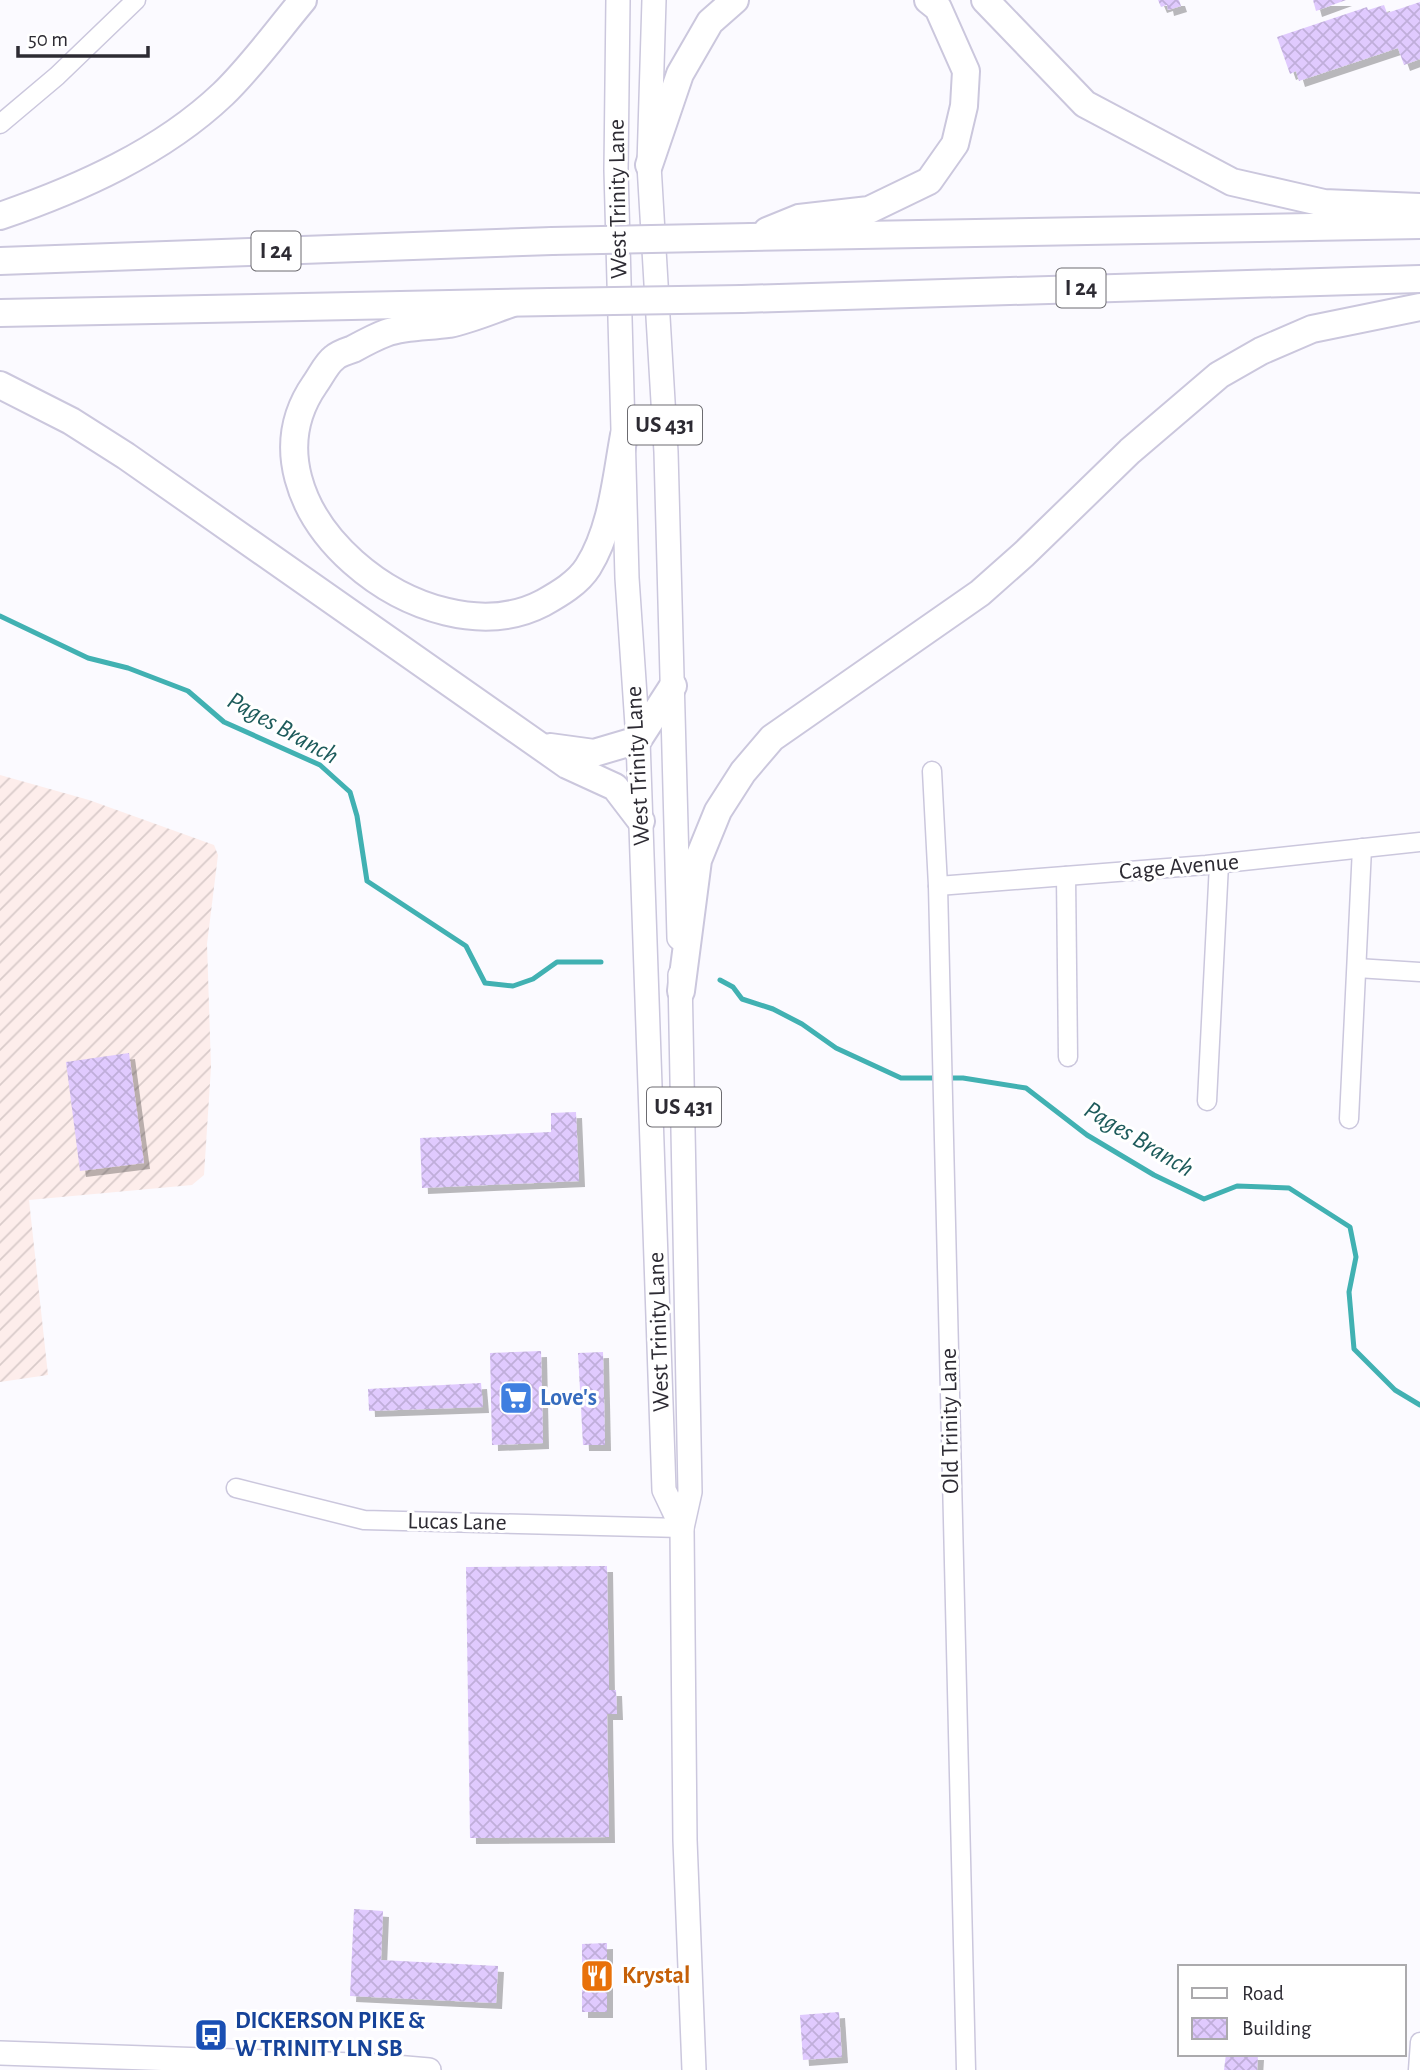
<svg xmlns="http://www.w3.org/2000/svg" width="1420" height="2070" font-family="'Alegreya Sans',sans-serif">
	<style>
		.industrial { fill: url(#industrial-furrows) }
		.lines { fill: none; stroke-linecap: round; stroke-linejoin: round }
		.stream { stroke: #41b1b2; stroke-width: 5 }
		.building { fill: url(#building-cross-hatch); filter: url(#shadow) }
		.minor-casing { stroke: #cbc7dd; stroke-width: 21 }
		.major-casing { stroke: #cbc7dd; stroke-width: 26 }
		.highway-casing { stroke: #cbc7dd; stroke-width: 30 }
		.minor { stroke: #fff; stroke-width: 18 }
		.major { stroke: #fff; stroke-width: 23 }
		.highway { stroke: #fff; stroke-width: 26 }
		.highway-bridge-casing { stroke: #cbc7dd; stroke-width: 30; stroke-linecap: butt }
		.highway-bridge { stroke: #fff; stroke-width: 26 }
		.labels { text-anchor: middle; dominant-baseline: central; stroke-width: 6; stroke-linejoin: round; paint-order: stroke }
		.shield { fill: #fff; stroke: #6c6b70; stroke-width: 2 }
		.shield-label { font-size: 23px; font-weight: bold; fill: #2d2b33 }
		.street-label { font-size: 24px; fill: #2d2b33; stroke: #fff }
		.shop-label { font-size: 24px; font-weight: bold; fill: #366cbe; stroke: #fff; text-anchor: start }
		.food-label { font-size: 24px; font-weight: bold; fill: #c56008; stroke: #fff; text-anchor: start }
		.transit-label { font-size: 24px; font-weight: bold; fill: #164399; stroke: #fff; text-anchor: start }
		.water-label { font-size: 26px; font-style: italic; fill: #1d5b5b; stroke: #fff }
	</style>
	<defs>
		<pattern id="industrial-furrows" width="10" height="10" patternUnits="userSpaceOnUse" patternTransform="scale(1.75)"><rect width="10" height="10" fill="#fdedeb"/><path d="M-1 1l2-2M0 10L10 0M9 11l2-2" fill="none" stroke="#d9cbca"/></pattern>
		<pattern id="building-cross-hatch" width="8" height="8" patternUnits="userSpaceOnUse" patternTransform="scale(1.75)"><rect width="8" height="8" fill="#e0cafe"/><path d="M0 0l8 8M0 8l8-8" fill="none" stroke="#c0aeda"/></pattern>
		<filter id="shadow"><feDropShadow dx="6" dy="6" stdDeviation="0" flood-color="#0004"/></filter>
	</defs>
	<rect width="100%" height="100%" fill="#fbfaff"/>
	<path class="industrial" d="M0,775L89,800L214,845L218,855L207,944L211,1067L204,1175L192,1185L29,1200L48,1375L0,1382Z"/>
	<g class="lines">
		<g class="stream">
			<path d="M0,616L88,658L128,668L188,691L224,722L320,765L350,792L357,816L367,881L466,946L485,983L513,986L533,979L557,962H601"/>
			<path d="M720,980L733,987L742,999L773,1009L802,1024L836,1048L901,1078H963L1026,1088L1087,1135L1154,1175L1204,1199L1237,1186L1289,1188L1350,1227L1356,1257L1349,1292L1354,1349L1395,1390L1420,1405"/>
		</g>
	</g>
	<g class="building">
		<path d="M1158,0H1179L1181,6L1168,10L1167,5L1161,7Z"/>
		<path d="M1313,0H1346L1316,11Z"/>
		<path d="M1420,2V59L1404,65L1398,48L1299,81L1296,71L1290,74L1277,37L1367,7L1368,10L1384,5L1387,13Z"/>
		<path d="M129,1053L144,1163L80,1171L66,1062Z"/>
		<path d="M576,1112L579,1181L422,1188L420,1138L551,1132V1113Z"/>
		<path d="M541,1351L543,1443L492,1445L490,1353Z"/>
		<path d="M603,1352L605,1445H583L578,1353Z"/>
		<path d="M481,1383L483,1407L369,1411L368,1389Z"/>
		<path d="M607,1566L609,1690H616L617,1714H607L609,1837L470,1838L466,1567Z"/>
		<path d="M354,1909L383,1911L381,1960L498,1966L496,2003L350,1996Z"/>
		<path d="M607,1943V2012H582V1944Z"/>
		<path d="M839,2012L842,2057L803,2060L800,2015Z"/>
		<path d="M1226,2054H1258L1257,2070H1224Z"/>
	</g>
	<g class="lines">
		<defs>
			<g id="minor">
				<path d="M0,124L57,76L136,0"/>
				<path d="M932,771L938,886L966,2070"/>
				<path d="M1066,876L1068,1057"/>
				<path d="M938,886L1206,865L1420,842"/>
				<path d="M1357,968L1420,972"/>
				<path d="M1207,1101L1219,864"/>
				<path d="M1349,1119L1362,848"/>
				<path d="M236,1488L364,1520L682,1528"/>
				<path d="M1418,2070L1420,2042"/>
			</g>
			<g id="major">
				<path d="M618,0L616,170L627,578L638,740L664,1490L682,1528"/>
				<path d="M654,0L649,165L666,452L679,938"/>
				<path d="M680,975L690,1492L682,1528L685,1840L694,2070"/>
				<path d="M0,2053L383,2066L429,2070"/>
			</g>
			<g id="highway">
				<path d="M985,0L1085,104L1232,182L1324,203L1420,207"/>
				<path d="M649,165L680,74L710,22L735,0"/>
				<path d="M0,216C79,189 162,152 223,94C252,66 277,31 303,0"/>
				<path d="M767,231L799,218L869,210L929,181L955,144L964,106L966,71L938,8L928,0"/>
				<path d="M751,237L1420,225"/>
				<path d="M0,261L552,241"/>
				<path d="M742,299L1420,279"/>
				<path d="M510,304C490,311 469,320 449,324C429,327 405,326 386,333C375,337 364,343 353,349C347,351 338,354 334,358C326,364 321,376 315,384C230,506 426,664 543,603C559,594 578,583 588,567C612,529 616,478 624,435"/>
				<path d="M0,313L550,302"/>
				<path d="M0,385L71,421L126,456L567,765L615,787L641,821"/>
				<path d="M550,747L594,753L638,740L673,686"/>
				<path d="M681,991L698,860L718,811L743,772L772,738L980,593L1024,554L1130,451L1219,375L1261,351L1312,329L1420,307"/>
			</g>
		</defs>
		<use href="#minor" class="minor-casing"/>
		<use href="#major" class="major-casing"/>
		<use href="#highway" class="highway-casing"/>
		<use href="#minor" class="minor"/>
		<use href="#major" class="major"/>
		<use href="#highway" class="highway"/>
		<defs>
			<g id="highway-bridge">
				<path d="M552,241L751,237"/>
				<path d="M550,302L742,299"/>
			</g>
		</defs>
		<use href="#highway-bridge" class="highway-bridge-casing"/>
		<use href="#highway-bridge" class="highway-bridge"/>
	</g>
	<defs>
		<symbol id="supermarket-square" viewBox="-11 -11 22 22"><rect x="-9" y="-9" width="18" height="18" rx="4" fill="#3f7fe0" stroke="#fff"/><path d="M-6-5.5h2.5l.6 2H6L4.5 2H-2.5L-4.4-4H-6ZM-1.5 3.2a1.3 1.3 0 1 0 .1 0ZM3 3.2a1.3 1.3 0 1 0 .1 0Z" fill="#fff"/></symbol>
		<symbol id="restaurant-square" viewBox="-11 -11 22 22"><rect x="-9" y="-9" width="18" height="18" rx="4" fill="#e8710a" stroke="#fff"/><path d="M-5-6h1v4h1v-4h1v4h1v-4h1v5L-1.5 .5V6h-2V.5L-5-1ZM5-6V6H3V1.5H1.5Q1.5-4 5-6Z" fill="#fff"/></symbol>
		<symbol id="bus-square" viewBox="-11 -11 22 22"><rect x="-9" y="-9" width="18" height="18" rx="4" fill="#1a4fb4" stroke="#fff"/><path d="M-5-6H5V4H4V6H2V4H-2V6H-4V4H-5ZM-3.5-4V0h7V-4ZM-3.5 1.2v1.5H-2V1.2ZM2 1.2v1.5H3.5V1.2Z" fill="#fff"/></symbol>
	</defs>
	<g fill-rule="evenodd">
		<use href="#supermarket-square" x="497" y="1379" width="38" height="38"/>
		<use href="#restaurant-square" x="578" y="1957" width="38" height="38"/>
		<use href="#bus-square" x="192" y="2016" width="38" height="38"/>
	</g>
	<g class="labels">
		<g class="shield">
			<rect x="251.5" y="231.5" width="49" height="39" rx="5"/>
			<rect x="1056.5" y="268.5" width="49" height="39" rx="5"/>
			<rect x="628" y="405.5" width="74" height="39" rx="5"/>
			<rect x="647" y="1087.5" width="74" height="39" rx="5"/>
		</g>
		<g class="shield-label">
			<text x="276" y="251">I 24</text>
			<text x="1081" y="288">I 24</text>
			<text x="665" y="425">US 431</text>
			<text x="684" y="1107">US 431</text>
		</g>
		<g class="street-label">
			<text transform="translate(618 199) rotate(-91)">West Trinity Lane</text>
			<text transform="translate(638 766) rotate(-93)">West Trinity Lane</text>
			<text transform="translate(1179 867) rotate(-5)">Cage Avenue</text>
			<text transform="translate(659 1332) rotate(-92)">West Trinity Lane</text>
			<text transform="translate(950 1421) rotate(-91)">Old Trinity Lane</text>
			<text transform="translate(457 1522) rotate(1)">Lucas Lane</text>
		</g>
		<g class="shop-label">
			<text x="540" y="1398">Love's</text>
		</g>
		<g class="food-label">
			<text x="622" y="1976">Krystal</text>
		</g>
		<g class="transit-label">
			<text x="235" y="2021">DICKERSON PIKE &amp;<tspan x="235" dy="28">W TRINITY LN SB</tspan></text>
		</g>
		<g class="water-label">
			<text transform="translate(283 728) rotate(29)">Pages Branch</text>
			<text transform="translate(1139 1139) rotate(31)">Pages Branch</text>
		</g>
	</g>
	<rect x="1178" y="1965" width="228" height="91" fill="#ffffff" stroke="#abaaad" stroke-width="2"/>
	<rect x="1192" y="1988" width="35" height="10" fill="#ffffff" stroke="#abaaad" stroke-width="2"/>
	<text x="1242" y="2000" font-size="21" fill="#2d2b33">Road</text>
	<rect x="1192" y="2018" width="35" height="21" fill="url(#building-cross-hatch)" stroke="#abaaad" stroke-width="2"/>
	<text x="1242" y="2035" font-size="21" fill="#2d2b33">Building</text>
	<path d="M18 46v10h130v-10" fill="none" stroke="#2d2b33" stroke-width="3.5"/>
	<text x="28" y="46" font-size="21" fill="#2d2b33" stroke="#ffffff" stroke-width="5" paint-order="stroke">50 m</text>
</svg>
